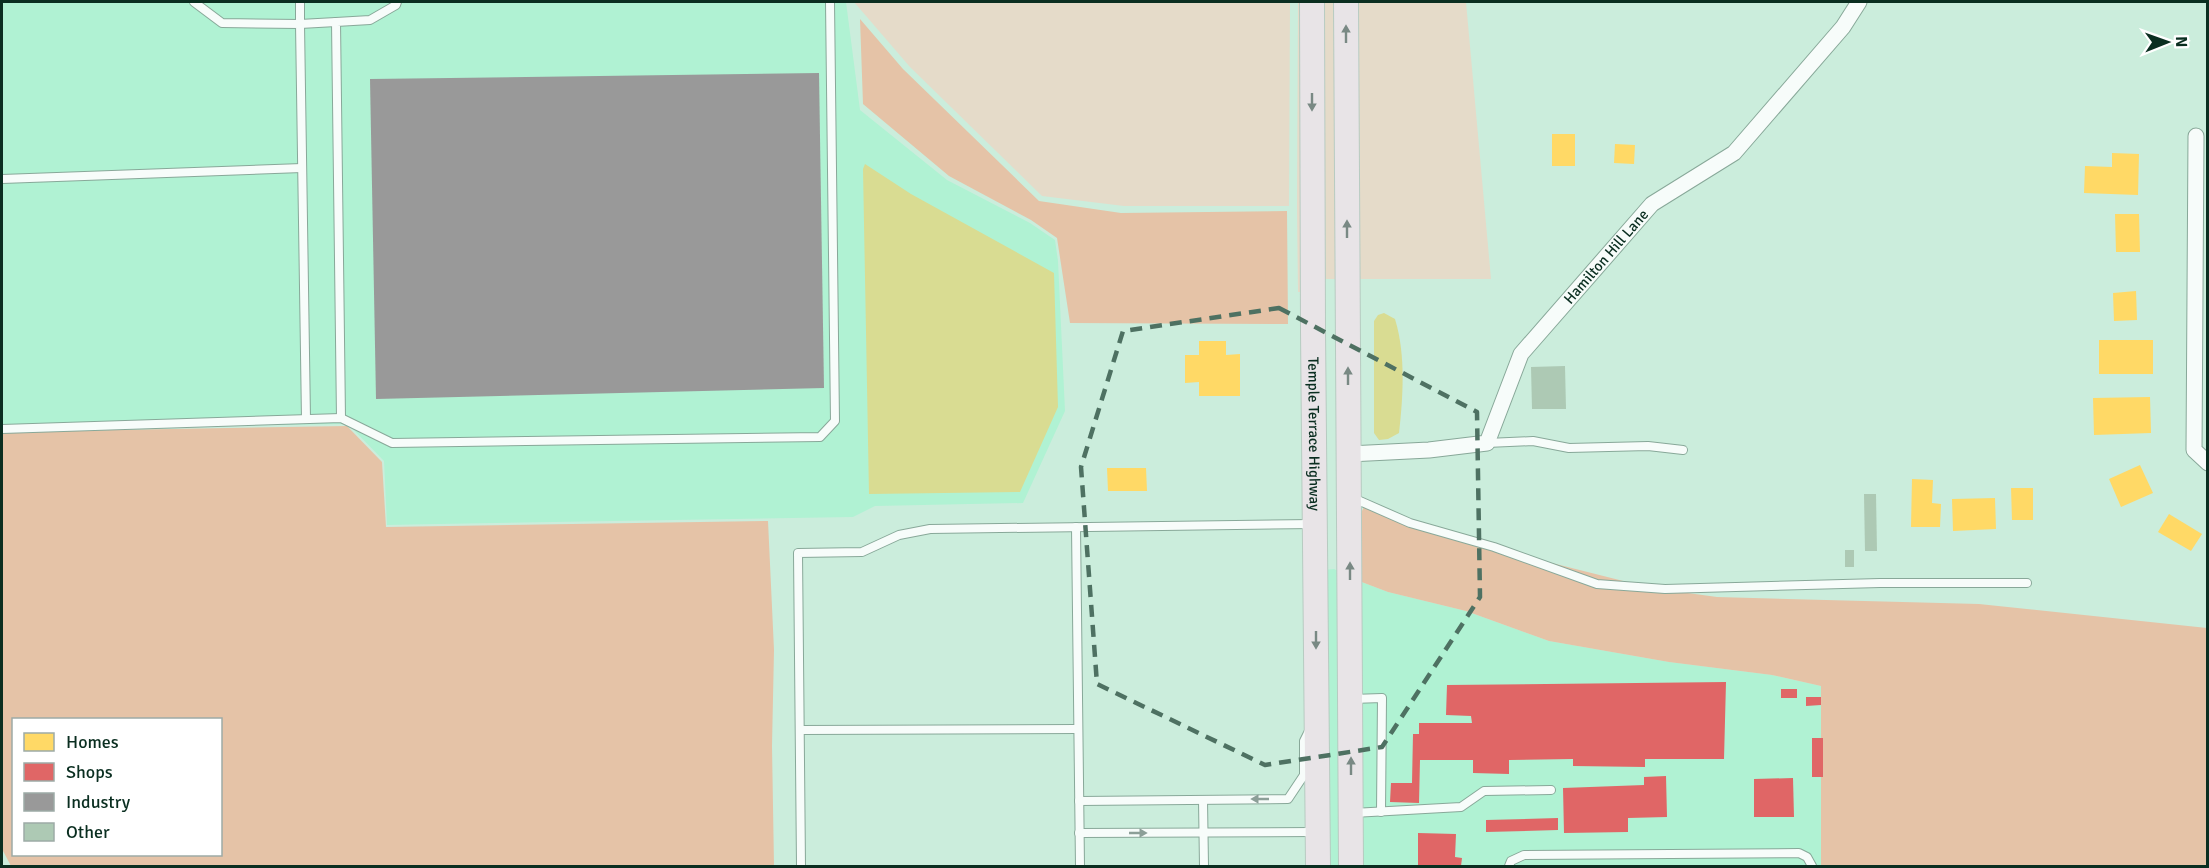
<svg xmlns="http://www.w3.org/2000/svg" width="2209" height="868" font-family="Signika,sans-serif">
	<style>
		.built { fill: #b0f2d3 }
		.green { fill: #e5dbc9 }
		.forest { fill: #e5c3a7; fill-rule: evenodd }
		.water { fill: #d9dc92 }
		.homes { fill: #ffd966 }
		.shops { fill: #e06666 }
		.industry { fill: #999 }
		.building { fill: #adc9b4 }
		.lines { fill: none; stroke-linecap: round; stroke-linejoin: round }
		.service-casing { stroke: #88a899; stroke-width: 10 }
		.minor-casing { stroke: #88a899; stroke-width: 17 }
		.primary-casing { stroke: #b7cbc1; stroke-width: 26 }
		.service { stroke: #f7fcfa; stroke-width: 8 }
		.minor { stroke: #f7fcfa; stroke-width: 15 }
		.primary { stroke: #e8e4e7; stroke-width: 24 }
		.oneway { fill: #798984 }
		.oneway2 { fill: #8c9f98 }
		.marked { fill: none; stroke: #4e7162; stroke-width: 4.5; stroke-dasharray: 12 8; stroke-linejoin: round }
		.labels { text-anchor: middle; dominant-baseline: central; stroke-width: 6; stroke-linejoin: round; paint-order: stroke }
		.street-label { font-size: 15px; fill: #0a2e20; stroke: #fff }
	</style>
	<rect width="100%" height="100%" fill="#cbeddc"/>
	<g class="built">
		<path d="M2,2H846L860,110L947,180L1030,223L1055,240L1058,261L1065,411L1023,503L875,506L853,517L438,524L387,525L384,461L348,424L2,429Z"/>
		<path d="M1334,569L1340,572L1342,866H1328L1324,570Z"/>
		<path d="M1359,581L1388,592L1466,611L1549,641L1669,662L1772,675L1821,686V866H1361Z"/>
	</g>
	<g class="green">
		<path d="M854,2H1290L1289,206H1124L1042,196L910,67Z"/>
		<path d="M1298,2H1302L1303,292H1298L1297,207Z"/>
		<path d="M1321,2H1336L1338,279H1322Z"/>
		<path d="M1355,2H1466L1491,279H1357Z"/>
	</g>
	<g class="forest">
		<path d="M860,19L903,69L1039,201L1121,213L1287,211L1288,324L1070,323L1057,238L1031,220L949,176L863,104Z"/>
		<path d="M347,426L382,462L386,527L768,521L774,650L772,746L774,866H11L2,849V432ZM14,720H220V854H14Z"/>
		<path d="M1365,504L1532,558L1651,588L1717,597L1979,604L2207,628V866H1821V686L1772,675L1669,662L1549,641L1466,611L1388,592L1359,581V518Z"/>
	</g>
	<g class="water">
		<path d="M865,164L911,194L1054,273L1058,407L1020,492L869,494L863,169Z"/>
		<path d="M1384,313L1395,319C1406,355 1403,397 1399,433L1388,439L1379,440L1374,433V321L1378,315Z"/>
	</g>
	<g class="homes">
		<rect x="1552" y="134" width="23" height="32"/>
		<path d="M1615,144L1635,145L1634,164L1614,163Z"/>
		<path d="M2112,153L2139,154L2138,195L2084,193L2085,166L2112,167Z"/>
		<path d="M2115,214H2139L2140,252H2116Z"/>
		<path d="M2136,291L2137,320L2114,321L2113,293Z"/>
		<rect x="2099" y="340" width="54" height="34"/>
		<path d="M1199,341H1226V355L1240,354V396H1199V382L1185,383V355H1199Z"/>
		<path d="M2150,397L2151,433L2094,435L2093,398Z"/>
		<path d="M2140,465L2153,493L2121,507L2109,479Z"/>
		<path d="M1107,468H1146L1147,491H1108Z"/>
		<path d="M1912,479L1933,480L1932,503L1941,504L1940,527H1911Z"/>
		<path d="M2011,488H2033V520H2012Z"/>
		<path d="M1995,498L1996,529L1953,531L1952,499Z"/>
		<path d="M2169,514L2202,534L2191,551L2158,532Z"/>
	</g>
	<g class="shops">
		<path d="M1726,682L1724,759H1645V767L1573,766V759L1509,760V774L1473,773V760H1420L1419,803L1390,802L1391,783H1412L1413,734H1419V723H1472L1471,716L1446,715L1447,685Z"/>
		<rect x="1781" y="689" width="16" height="9"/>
		<path d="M1806,697H1821V705L1806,706Z"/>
		<rect x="1812" y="738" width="11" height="39"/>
		<path d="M1666,776L1667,817L1628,818V832L1564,833L1563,788L1644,785V777Z"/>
		<path d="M1793,778L1794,817H1754V779Z"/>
		<path d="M1558,818V830L1486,832V820Z"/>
		<path d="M1418,833L1456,834L1455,857L1462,858L1461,866H1418Z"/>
	</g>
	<path class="industry" d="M819,73L824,388L376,399L370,79Z"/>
	<g class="building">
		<path d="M1565,366L1566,409H1532L1531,367Z"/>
		<path d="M1864,494H1876L1877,551H1865Z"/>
		<rect x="1845" y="550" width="9" height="17"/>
	</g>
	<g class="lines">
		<defs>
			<g id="service">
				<path d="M194,2L222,23L300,24L306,419"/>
				<path d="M300,2V24L336,22"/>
				<path d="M2,179L302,168"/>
				<path d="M341,418L336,22L370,20L396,5L397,2"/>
				<path d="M2,429L341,418L392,443L820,437L835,421L830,2"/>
				<path d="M1487,443L1533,441L1569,448L1648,446L1683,450"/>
				<path d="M1353,498L1410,523L1494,547L1597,584L1665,589L1880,583H2027"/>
				<path d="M1076,527L1080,866"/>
				<path d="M1352,699L1382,698L1381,812"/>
				<path d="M800,730L1078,729"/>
				<path d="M1203,800L1204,866"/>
				<path d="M1079,801L1288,799L1304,775V741L1309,731"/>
				<path d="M1353,813L1461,807L1484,791L1551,790"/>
				<path d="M1079,833L1315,832"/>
				<path d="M801,866L798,553L862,552L899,535L930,529L1313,524"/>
				<path d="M1509,866L1511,861L1524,855L1799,853L1807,857L1812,866"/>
			</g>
			<g id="minor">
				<path d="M2196,136L2194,450L2208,463"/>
				<path id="s1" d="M1349,454L1429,450L1487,443L1521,354L1652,204L1734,153L1843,27L1859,2"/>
			</g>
			<g id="primary">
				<path id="s2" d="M1312,2L1313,331L1318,866"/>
				<path d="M1346,2L1351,866"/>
			</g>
		</defs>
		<use href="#service" class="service-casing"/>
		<use href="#minor" class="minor-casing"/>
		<use href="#primary" class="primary-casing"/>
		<use href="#service" class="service"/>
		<use href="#minor" class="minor"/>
		<use href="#primary" class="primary"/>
	</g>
	<defs><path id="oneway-solid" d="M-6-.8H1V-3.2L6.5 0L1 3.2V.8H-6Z" transform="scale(1.5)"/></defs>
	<g class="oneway">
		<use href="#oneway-solid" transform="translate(1346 34) rotate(-90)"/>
		<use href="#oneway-solid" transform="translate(1312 102) rotate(90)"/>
		<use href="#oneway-solid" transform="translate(1347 229) rotate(-90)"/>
		<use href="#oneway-solid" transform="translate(1348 376) rotate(-90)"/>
		<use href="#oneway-solid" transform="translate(1350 571) rotate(-90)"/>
		<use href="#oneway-solid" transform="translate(1316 640) rotate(90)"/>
		<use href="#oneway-solid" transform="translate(1351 766) rotate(-90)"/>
	</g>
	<g class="oneway2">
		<use href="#oneway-solid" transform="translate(1260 799) rotate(180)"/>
		<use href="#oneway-solid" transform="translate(1138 833)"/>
	</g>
	<path class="marked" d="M1279,308L1477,412L1480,597L1382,747L1265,765L1097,684L1081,467L1123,331Z"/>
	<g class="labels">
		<g class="street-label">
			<text stroke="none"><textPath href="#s1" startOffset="363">Hamilton Hill Lane</textPath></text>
			<text stroke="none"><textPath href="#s2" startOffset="432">Temple Terrace Highway</textPath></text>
		</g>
	</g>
	<rect width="2209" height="868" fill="none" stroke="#0a2e20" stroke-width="6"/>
	<rect x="12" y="718" width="210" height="138" fill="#ffffff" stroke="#9daba6" stroke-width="1.5"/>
	<rect x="24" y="733" width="30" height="18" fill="#ffd966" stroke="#9daba6" stroke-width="1.5"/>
	<text x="66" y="748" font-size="18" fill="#0a2e20">Homes</text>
	<rect x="24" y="763" width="30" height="18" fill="#e06666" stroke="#9daba6" stroke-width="1.5"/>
	<text x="66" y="778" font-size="18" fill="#0a2e20">Shops</text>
	<rect x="24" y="793" width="30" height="18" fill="#999999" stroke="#9daba6" stroke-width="1.5"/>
	<text x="66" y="808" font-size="18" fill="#0a2e20">Industry</text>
	<rect x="24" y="823" width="30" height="18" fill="#adc9b4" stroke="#9daba6" stroke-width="1.5"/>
	<text x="66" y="838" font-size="18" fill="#0a2e20">Other</text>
	<g transform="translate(2167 42) rotate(89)" stroke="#ffffff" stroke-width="4.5" paint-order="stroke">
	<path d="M0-4.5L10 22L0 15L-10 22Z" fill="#0a2e20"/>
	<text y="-9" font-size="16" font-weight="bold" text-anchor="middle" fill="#0a2e20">N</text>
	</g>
</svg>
